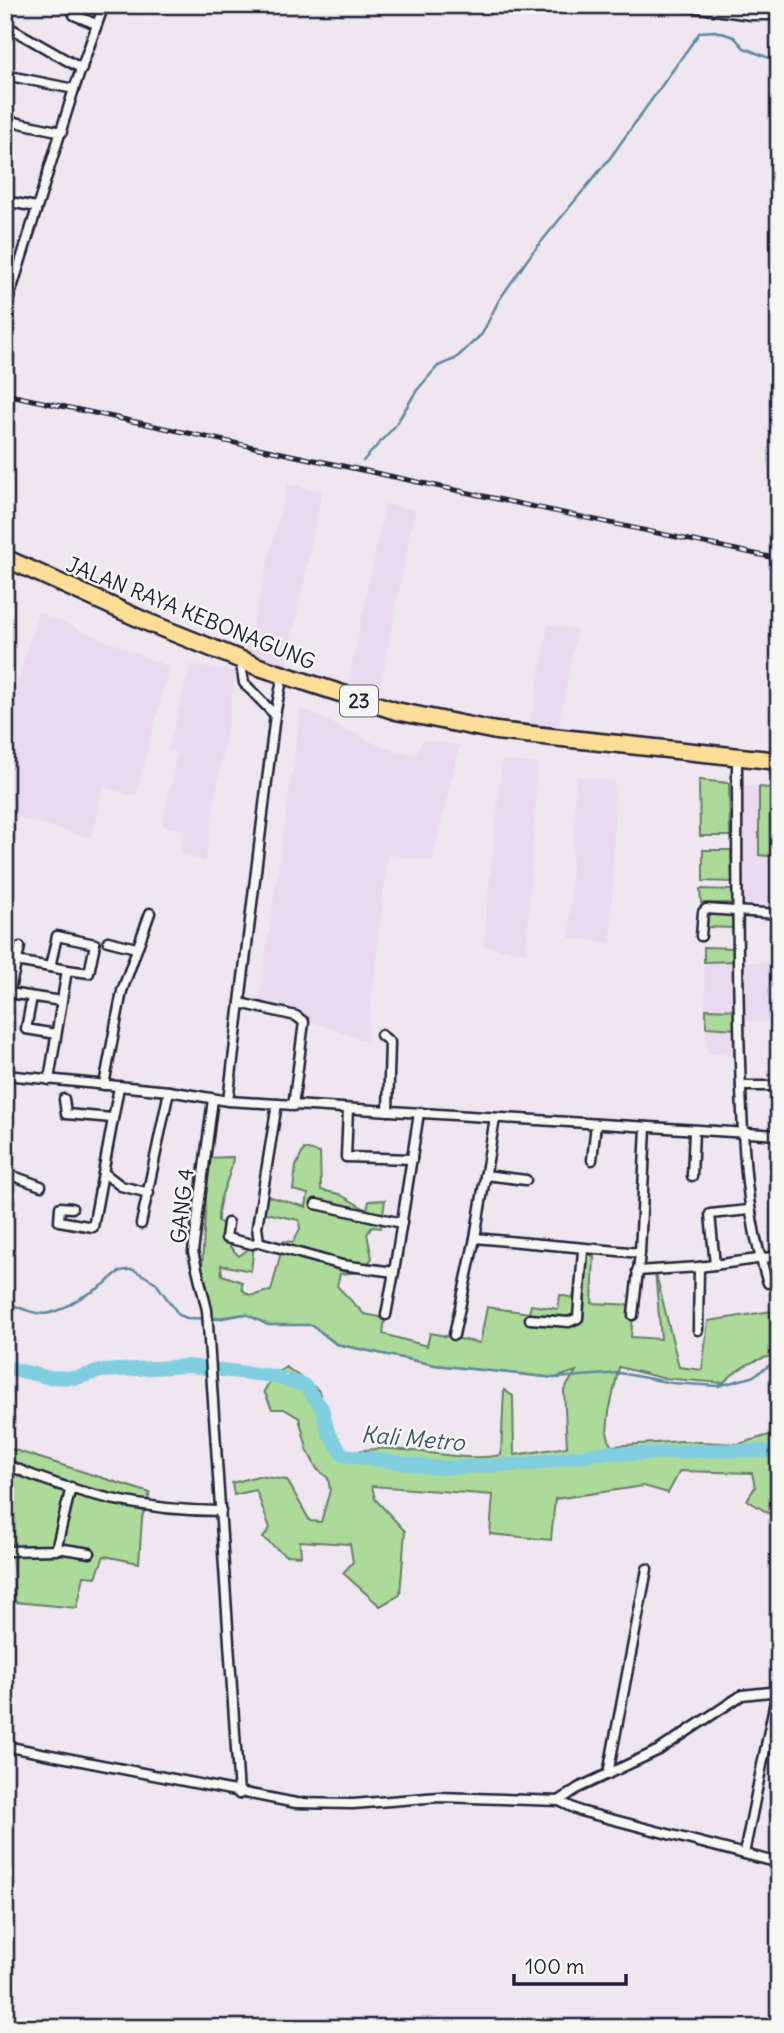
<svg xmlns="http://www.w3.org/2000/svg" width="784" height="2033" font-family="Delius,sans-serif">
	<style>
		.built { fill: #eadaef }
		.green { fill: #acda99; stroke: #677e6a; stroke-width: 2 }
		.lines { fill: none; stroke-linecap: round; stroke-linejoin: round }
		.stream { stroke: #5c899f; stroke-width: 2.5 }
		.river { stroke: #82cee1; stroke-width: 14 }
		.street-casing { stroke: #22223b; stroke-width: 13 }
		.highway-casing { stroke: #22223b; stroke-width: 21 }
		.street { stroke: #f6f6f2; stroke-width: 8 }
		.highway { stroke: #fdde96; stroke-width: 16 }
		.rail-casing { stroke: #22223b; stroke-width: 5 }
		.rail { stroke: #f6f6f2; stroke-width: 2.5; stroke-dasharray: 8; stroke-linecap: butt }
		.labels { text-anchor: middle; dominant-baseline: central; stroke-width: 5; stroke-linejoin: round; paint-order: stroke }
		.shield { fill: #f6f6f2; stroke: #626272; stroke-width: 2 }
		.shield-label { font-size: 19px; font-weight: bold; fill: #22223b }
		.street-label { font-size: 21px; fill: #22223b; stroke: #f6f6f2 }
		.water-label { font-size: 23px; font-style: italic; fill: #3f566d; stroke: #f6f6f2 }
	</style>
	<rect width="100%" height="100%" fill="#efe6f0"/>
	<filter id="ink" filterUnits="userSpaceOnUse"><feTurbulence type="fractalNoise" baseFrequency=".0143" numOctaves="2"/><feDisplacementMap in="SourceGraphic" scale="14" xChannelSelector="R" yChannelSelector="G"/><feConvolveMatrix kernelMatrix="1 2 1 2 8 2 1 2 1" color-interpolation-filters="sRGB"/></filter>
	<g filter="url(#ink)">
		<g class="built">
			<path d="M287,484L322,491L285,673L244,659Z"/>
			<path d="M385,504L415,510L377,703L346,695Z"/>
			<path d="M38,612L169,667L136,796L103,787L91,838L5,814V724Z"/>
			<path d="M549,624L577,630L556,743L527,739Z"/>
			<path d="M190,665L236,671L205,861L180,855L184,830L162,826L177,753L168,750Z"/>
			<path d="M301,708L380,746L417,755L421,741L460,745L432,861L388,854L367,1042L259,1002Z"/>
			<path d="M502,760L538,764L526,953L483,946Z"/>
			<path d="M576,776L615,781L611,943L569,938Z"/>
			<path d="M729,783L759,787L758,853L779,857V918L733,913Z"/>
			<path d="M704,962H777L779,1022L737,1021L736,1010L706,1009Z"/>
			<path d="M706,1027L737,1029L738,1056L707,1053Z"/>
		</g>
		<g class="green">
			<path d="M699,780L729,783L730,836H700Z"/>
			<path d="M759,787L779,789V857L759,855Z"/>
			<path d="M703,850H731L732,882L703,881Z"/>
			<path d="M700,889L732,890L733,903H701Z"/>
			<path d="M733,913L734,928L704,927L703,914Z"/>
			<path d="M704,947L734,948L735,961L704,962Z"/>
			<path d="M706,1009L737,1010V1029L706,1027Z"/>
			<path d="M304,1149L320,1153L321,1190L339,1194L367,1210L369,1201L385,1200L381,1228L372,1227L367,1234L372,1258L362,1272L340,1274L337,1286L364,1314L385,1318L383,1334L427,1346L430,1333L480,1343L487,1307L529,1313L531,1305L558,1309L560,1295L573,1298L583,1250L594,1257L592,1303L634,1305L631,1337L661,1339L655,1270L679,1367L702,1370L708,1321L779,1310V1355C757,1357 738,1368 723,1383L662,1378L619,1367L609,1412L607,1432L611,1446L682,1441L739,1444L779,1432V1452L776,1453L779,1520L747,1500L755,1487L752,1473L680,1471L668,1493L644,1486L555,1499L551,1540L490,1534L493,1495L372,1486L375,1499L405,1531L400,1595L380,1606L343,1573L353,1562L350,1544L300,1541L301,1556L285,1555L263,1538L270,1528L256,1490L234,1495L232,1483L258,1476L287,1480L310,1521L321,1522L330,1490L328,1478L317,1469L308,1452L299,1418L284,1409H272L264,1391L273,1376L286,1367L318,1390L326,1408L328,1432L343,1455C394,1437 449,1465 501,1455L504,1390L513,1396L514,1455L567,1447L564,1390L576,1371L555,1378L435,1365L336,1344L312,1325H268L246,1314L208,1319L202,1267L206,1197L204,1158L233,1157C231,1181 217,1194 218,1221L228,1227L230,1247L239,1256L254,1245L251,1271L221,1265L222,1275L242,1282V1289C253,1302 258,1291 271,1291L284,1241L293,1242L300,1229L299,1220L261,1212L264,1195L306,1207L308,1194L293,1190L296,1166Z"/>
			<path d="M5,1447L150,1493L142,1518L139,1563L104,1556L96,1577L84,1576L77,1608L15,1602L12,1551L5,1552Z"/>
		</g>
		<g class="lines">
			<g class="stream">
				<path d="M363,461L395,426L417,390L438,366L455,359L482,334L499,300L532,253L610,158L700,32L715,31L734,37L744,48L779,62"/>
				<path d="M5,1302C45,1318 46,1319 82,1297C90,1293 99,1289 106,1283C116,1273 120,1269 134,1270L155,1282L179,1315L187,1318L217,1319L246,1314L268,1325H312L336,1344L435,1365L555,1378L620,1373L672,1383L718,1386L752,1377L779,1359"/>
			</g>
			<path class="river" d="M5,1367L46,1377L76,1378L101,1371L188,1366L273,1376L304,1385L322,1408L328,1432L343,1455L438,1468L529,1464L607,1452L635,1454L721,1450L779,1452"/>
			<defs>
				<g id="street">
					<path d="M72,5L74,15L96,24"/>
					<path d="M678,5L751,15H779"/>
					<path d="M5,25L82,69"/>
					<path d="M5,75L74,89"/>
					<path d="M5,120L62,132"/>
					<path d="M5,201L36,207"/>
					<path d="M5,311L74,89L104,5"/>
					<path d="M275,715L283,675"/>
					<path d="M737,755C737,858 737,960 740,1063C743,1138 744,1212 768,1283"/>
					<path d="M701,936L703,912L706,909L779,914"/>
					<path d="M108,941L136,948"/>
					<path d="M20,947L9,993L61,1001"/>
					<path d="M16,961L67,970"/>
					<path d="M32,997L26,1029L56,1034"/>
					<path d="M240,1003L296,1016L304,1022L293,1106"/>
					<path d="M381,1035L390,1042L388,1111"/>
					<path d="M5,1075L169,1091L228,1101L779,1135"/>
					<path d="M49,1080L67,970L89,973L95,944L57,936L50,967"/>
					<path d="M104,1085L122,991L150,913"/>
					<path d="M741,1086H779"/>
					<path d="M64,1099L66,1114L112,1118"/>
					<path d="M213,1099L193,1252L207,1310L239,1794"/>
					<path d="M228,1101L275,715L244,683L240,659"/>
					<path d="M277,1104L257,1227L259,1242L342,1265L394,1272L419,1113"/>
					<path d="M348,1109L346,1157L412,1159"/>
					<path d="M592,1160L596,1124"/>
					<path d="M5,1173L41,1186"/>
					<path d="M104,1173L121,1186L149,1193"/>
					<path d="M485,1175L526,1180"/>
					<path d="M692,1176L694,1131"/>
					<path d="M316,1204L402,1223"/>
					<path d="M72,1208L60,1207L59,1221L93,1227L119,1087"/>
					<path d="M228,1223L226,1238L252,1244L259,1242"/>
					<path d="M141,1224L169,1091"/>
					<path d="M475,1238L640,1253"/>
					<path d="M715,1265L710,1214L749,1210"/>
					<path d="M637,1271L699,1267L779,1256"/>
					<path d="M386,1315L394,1272"/>
					<path d="M633,1315L640,1253L646,1127"/>
					<path d="M530,1319L569,1322L578,1318L583,1250"/>
					<path d="M698,1330L699,1267"/>
					<path d="M454,1335L475,1238L495,1118"/>
					<path d="M5,1464C73,1494 147,1511 221,1511"/>
					<path d="M57,1548L90,1553"/>
					<path d="M5,1551L56,1550L71,1487"/>
					<path d="M5,1746L296,1803L353,1804L439,1797L530,1800L559,1801L580,1811L779,1863"/>
					<path d="M608,1774L647,1569"/>
					<path d="M559,1801L578,1788L659,1750L742,1695L779,1691"/>
					<path d="M744,1854L777,1691"/>
				</g>
				<path id="highway" d="M5,558L147,622L259,667L396,711L496,731L779,761"/>
			</defs>
			<use href="#street" class="street-casing"/>
			<use href="#highway" class="highway-casing"/>
			<use href="#street" class="street"/>
			<use href="#highway" class="highway"/>
			<defs>
				<path id="rail" d="M5,394L779,559"/>
			</defs>
			<use href="#rail" class="rail-casing"/>
			<use href="#rail" class="rail"/>
		</g>
	</g>
	<g class="labels">
		<rect class="shield" x="340" y="685.5" width="38" height="31" rx="5"/>
		<g class="shield-label">
			<text x="359" y="701">23</text>
		</g>
		<g class="street-label">
			<text transform="translate(191 613) rotate(22)">JALAN RAYA KEBONAGUNG</text>
			<text transform="translate(182 1206) rotate(-84)">GANG 4</text>
		</g>
		<g class="water-label">
			<text transform="translate(413 1438) rotate(5)">Kali Metro</text>
		</g>
	</g>
	<rect width="784" height="2033" fill="none" stroke="#f6f6f2" stroke-width="28"/>
	<rect x="14" y="14" width="756" height="2005" fill="none" stroke="#22223b" stroke-width="2.5" filter="url(#ink)"/>
	<path d="M514 1974v10h112v-10" fill="none" stroke="#22223b" stroke-width="3.5"/>
	<text x="525" y="1974" font-size="21" fill="#22223b" stroke="#f6f6f2" stroke-width="5" paint-order="stroke">100 m</text>
</svg>
